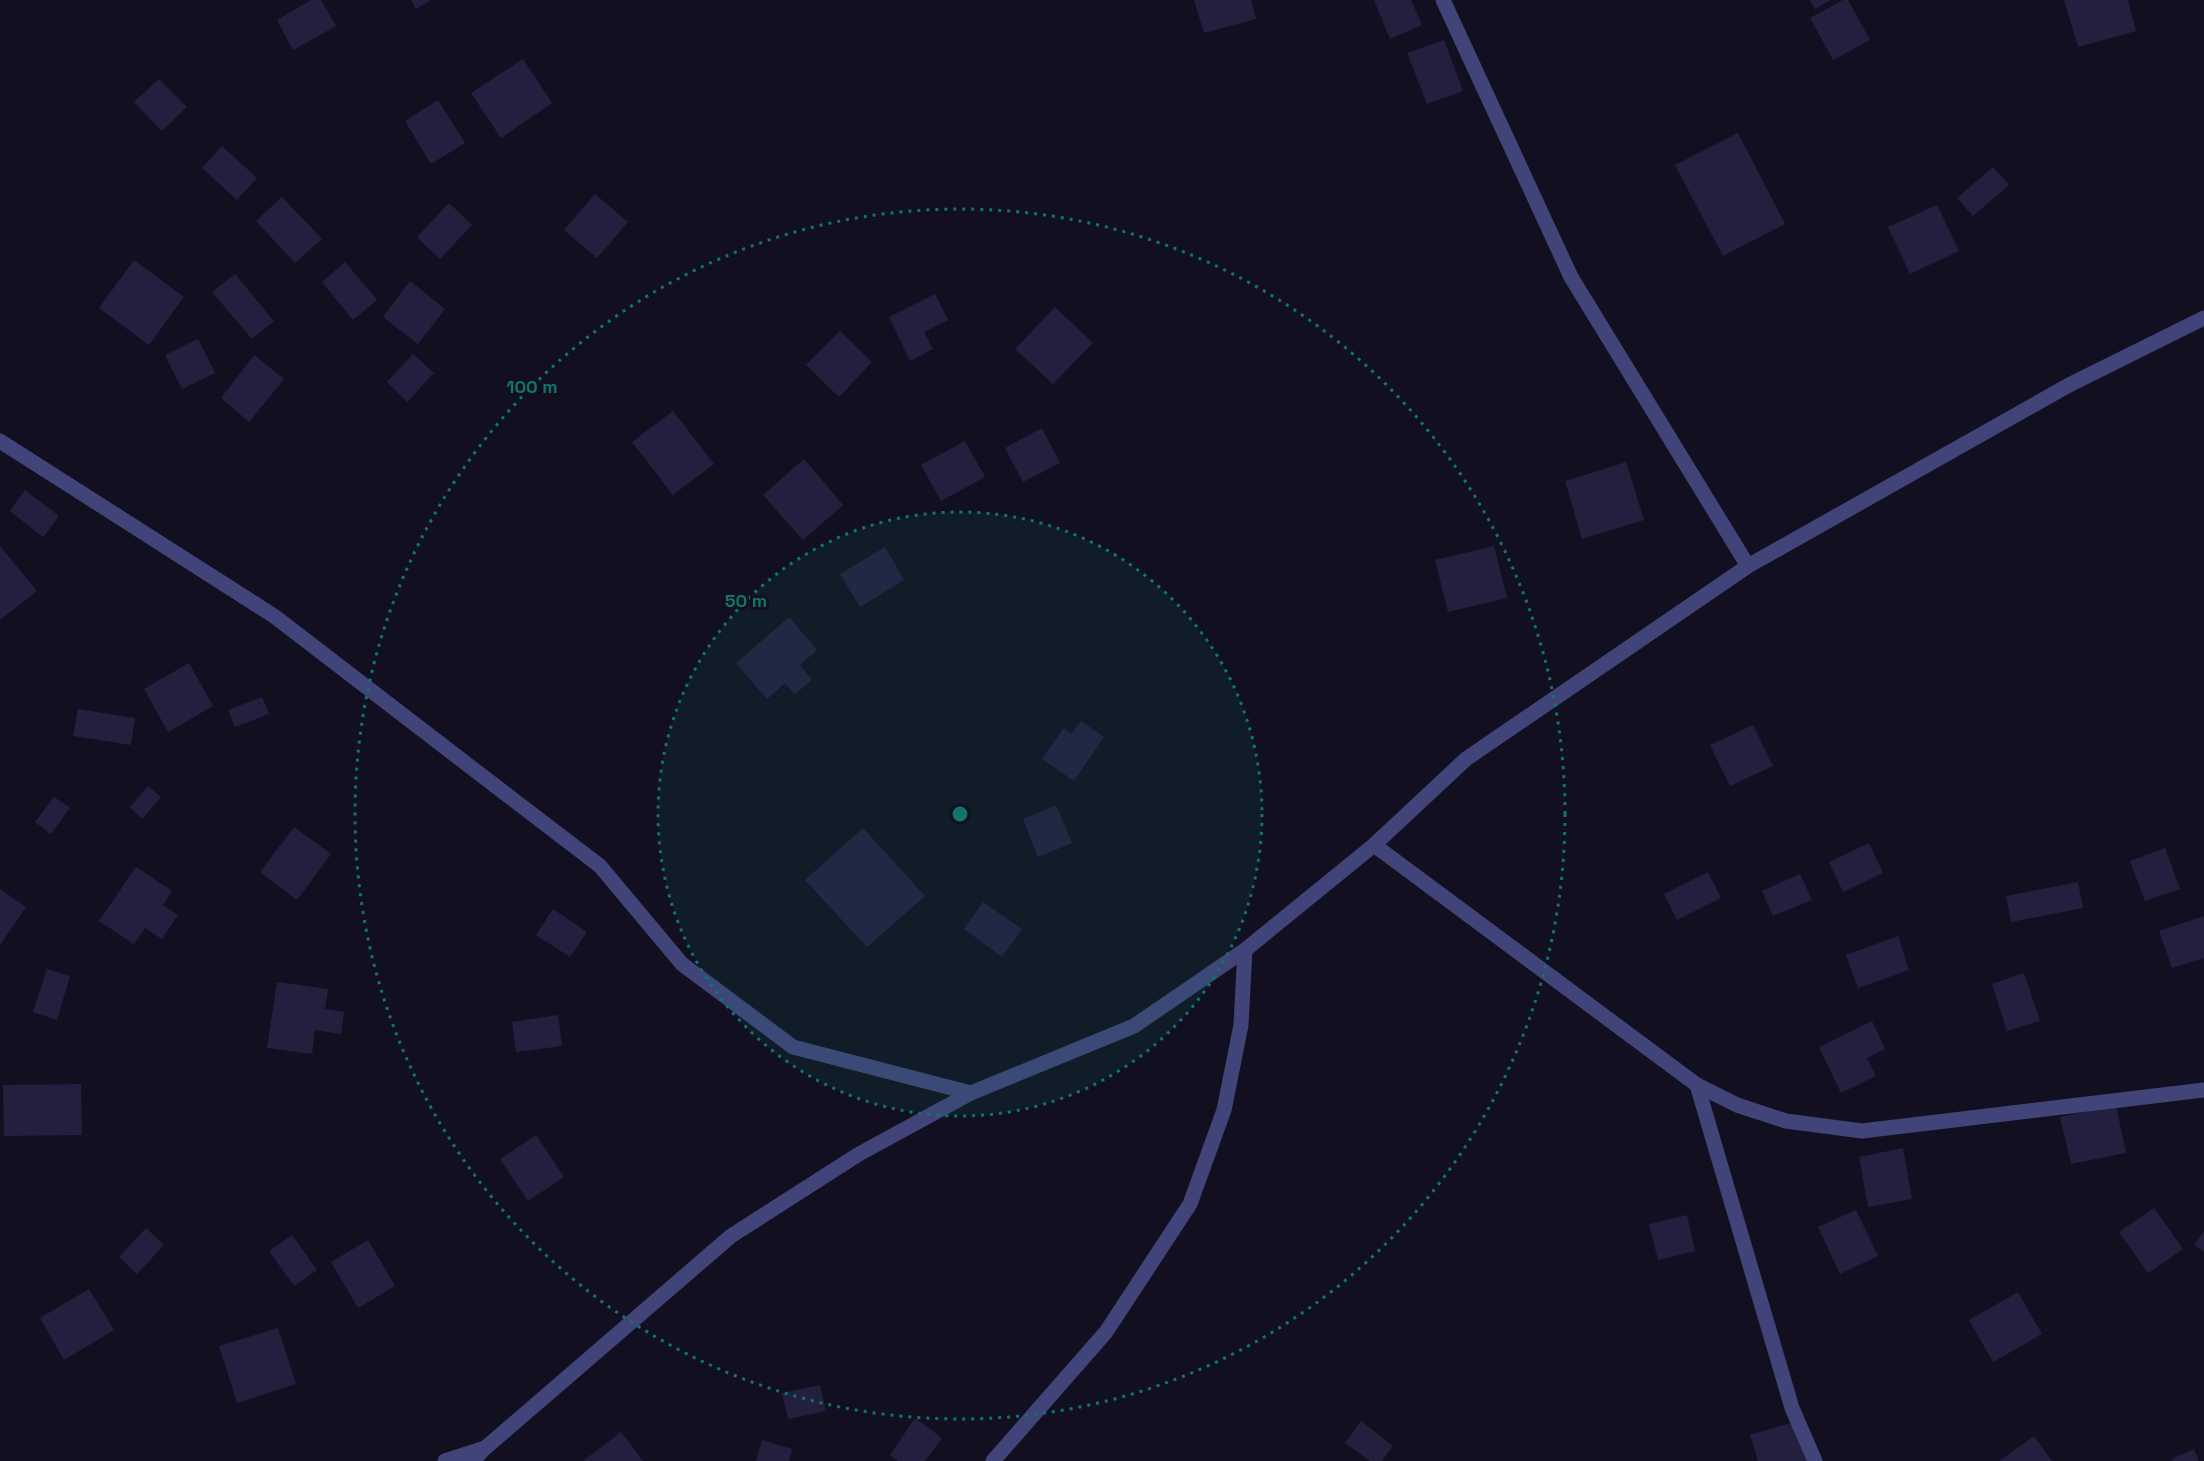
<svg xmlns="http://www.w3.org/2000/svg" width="2204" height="1461" font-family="'Space Grotesk',sans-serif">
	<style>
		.building { fill: #231f3e }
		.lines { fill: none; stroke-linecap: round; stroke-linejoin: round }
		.minor { stroke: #414479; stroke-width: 15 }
		.ring { fill: none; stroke: #0f766e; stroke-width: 3; stroke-dasharray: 3 6 }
		.centre { fill: #0f766e; stroke: #121020; stroke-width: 3 }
		.ring-label { font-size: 18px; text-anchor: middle; font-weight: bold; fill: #0f766e; stroke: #121020; stroke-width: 6; stroke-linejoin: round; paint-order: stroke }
	</style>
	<rect width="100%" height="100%" fill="#121020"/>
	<g class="building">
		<path d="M311,0H321L336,26L293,50L277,20Z"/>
		<path d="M411,0H431L416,9Z"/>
		<path d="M1194,0H1251L1256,19L1204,33Z"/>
		<path d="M1374,0H1411L1422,25L1390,39Z"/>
		<path d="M1810,0H1831L1815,9Z"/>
		<path d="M1843,0H1848L1870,40L1833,60L1810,18Z"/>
		<path d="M2064,0H2128L2136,31L2078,47Z"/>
		<path d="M1444,40L1463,91L1427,104L1407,53Z"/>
		<path d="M523,59L552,103L501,138L471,93Z"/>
		<path d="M159,79L187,107L162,131L134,102Z"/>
		<path d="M438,100L465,143L431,164L405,121Z"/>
		<path d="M1738,133L1785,224L1723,256L1675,165Z"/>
		<path d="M222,146L257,178L237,200L202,168Z"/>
		<path d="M1993,167L2009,185L1973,216L1957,198Z"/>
		<path d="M595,194L628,222L597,258L564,230Z"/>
		<path d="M282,197L322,239L295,263L256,221Z"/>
		<path d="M449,203L472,225L440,259L417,237Z"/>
		<path d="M1937,205L1959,251L1910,274L1888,227Z"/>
		<path d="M134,260L184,297L149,345L99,308Z"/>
		<path d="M345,262L377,300L353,320L322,282Z"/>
		<path d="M235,274L274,321L252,339L212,292Z"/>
		<path d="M410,281L445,309L418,344L383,317Z"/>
		<path d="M935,294L948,320L924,332L933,349L910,361L889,317Z"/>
		<path d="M1055,307L1093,343L1053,384L1015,349Z"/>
		<path d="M840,331L872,362L839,397L806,365Z"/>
		<path d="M198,339L215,373L182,389L165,355Z"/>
		<path d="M413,354L434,373L407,402L387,382Z"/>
		<path d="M254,355L284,379L249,422L221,398Z"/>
		<path d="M673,411L714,464L673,495L632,442Z"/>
		<path d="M1042,428L1060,463L1023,482L1005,448Z"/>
		<path d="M965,441L985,477L941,501L921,465Z"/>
		<path d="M804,459L843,505L803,540L763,495Z"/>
		<path d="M1626,462L1644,520L1582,539L1565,481Z"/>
		<path d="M25,490L59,516L43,537L10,511Z"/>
		<path d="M0,546L37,591L0,620Z"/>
		<path d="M1494,546L1507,598L1448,612L1435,560Z"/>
		<path d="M885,547L904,580L860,607L840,574Z"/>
		<path d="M789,617L817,650L800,665L812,680L795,694L785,683L767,699L736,663Z"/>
		<path d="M189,663L213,706L168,732L144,689Z"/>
		<path d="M262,697L269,714L235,727L228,710Z"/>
		<path d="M78,709L135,718L131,745L73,736Z"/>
		<path d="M1081,721L1104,737L1074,781L1042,759L1064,728L1071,734Z"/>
		<path d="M1753,725L1773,766L1730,786L1710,745Z"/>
		<path d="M148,786L161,797L142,819L130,807Z"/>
		<path d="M54,797L70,808L51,834L35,822Z"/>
		<path d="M1056,805L1072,843L1038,857L1023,819Z"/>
		<path d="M294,827L331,854L297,900L260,872Z"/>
		<path d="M863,828L925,896L867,947L805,880Z"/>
		<path d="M1869,843L1883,873L1843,892L1829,862Z"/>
		<path d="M2165,848L2180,889L2145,901L2130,861Z"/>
		<path d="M136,867L172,891L163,905L178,915L162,939L145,928L134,944L99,921Z"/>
		<path d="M1708,872L1721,898L1677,920L1664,894Z"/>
		<path d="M1800,874L1812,900L1773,916L1762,891Z"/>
		<path d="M2078,882L2083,908L2011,922L2006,896Z"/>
		<path d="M0,889L26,907L0,945Z"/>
		<path d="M983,902L1022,929L1002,957L964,929Z"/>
		<path d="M553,909L587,932L570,957L536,935Z"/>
		<path d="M2204,916V958L2172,968L2159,931Z"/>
		<path d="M1898,936L1909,970L1858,988L1846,955Z"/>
		<path d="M47,969L70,976L57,1020L33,1012Z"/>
		<path d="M2024,973L2040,1021L2007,1031L1992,984Z"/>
		<path d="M277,982L328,989L325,1009L344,1012L341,1034L315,1030L312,1054L267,1048Z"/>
		<path d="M558,1015L562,1046L516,1052L512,1022Z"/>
		<path d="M1872,1021L1885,1049L1867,1058L1876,1076L1841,1093L1819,1047Z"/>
		<path d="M81,1084L82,1135L4,1136L3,1085Z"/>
		<path d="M2116,1105L2126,1153L2071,1164L2060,1117Z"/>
		<path d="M536,1135L564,1177L528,1201L500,1159Z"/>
		<path d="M1903,1148L1912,1199L1868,1207L1859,1157Z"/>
		<path d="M2154,1208L2183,1249L2148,1273L2119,1232Z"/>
		<path d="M1856,1210L1878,1256L1840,1274L1818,1227Z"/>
		<path d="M1687,1215L1695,1251L1658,1260L1649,1224Z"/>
		<path d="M146,1228L164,1245L137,1274L119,1257Z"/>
		<path d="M2204,1231V1252L2194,1245Z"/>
		<path d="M292,1235L317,1270L294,1286L269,1251Z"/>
		<path d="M368,1240L395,1286L358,1308L331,1262Z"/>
		<path d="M89,1289L114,1330L64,1360L40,1318Z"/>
		<path d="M2018,1292L2042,1334L1993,1362L1969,1320Z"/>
		<path d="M278,1328L296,1384L237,1403L219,1346Z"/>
		<path d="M820,1385L826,1411L788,1419L782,1393Z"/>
		<path d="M915,1418L942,1438L925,1461H898L890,1455Z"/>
		<path d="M1361,1421L1393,1446L1382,1461H1370L1345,1443Z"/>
		<path d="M1797,1421L1809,1461H1758L1750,1435Z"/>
		<path d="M621,1432L643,1461H583Z"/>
		<path d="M2034,1436L2052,1461H1999Z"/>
		<path d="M762,1440L792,1449L789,1461H756Z"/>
		<path d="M2194,1449L2199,1461H2173L2172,1459Z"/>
	</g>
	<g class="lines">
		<g class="minor">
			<path d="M1443,0L1571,277L1748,566"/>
			<path d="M0,441L274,616L498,788L600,866L682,964L793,1047L971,1093"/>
			<path d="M1374,845L1697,1085L1737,1105L1786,1121L1862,1131L2204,1090"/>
			<path d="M1697,1085L1792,1408L1815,1461"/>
			<path d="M445,1461L482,1449"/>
			<path d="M473,1461L484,1449L731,1236L859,1154L971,1093L1134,1026L1245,950L1374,845L1466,759L1748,566L2069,385L2204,318"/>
			<path d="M993,1461L1106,1332L1190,1204L1224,1110L1241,1025L1245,950"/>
		</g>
	</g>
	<circle cx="960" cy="814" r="302" fill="#0f766e" fill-opacity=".12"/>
	<g class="ring">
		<circle cx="960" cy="814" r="302"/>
		<circle cx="960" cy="814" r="605"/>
	</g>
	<circle cx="960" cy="814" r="9" class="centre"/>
	<g class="ring-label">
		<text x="532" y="393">100 m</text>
		<text x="746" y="607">50 m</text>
	</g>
</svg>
